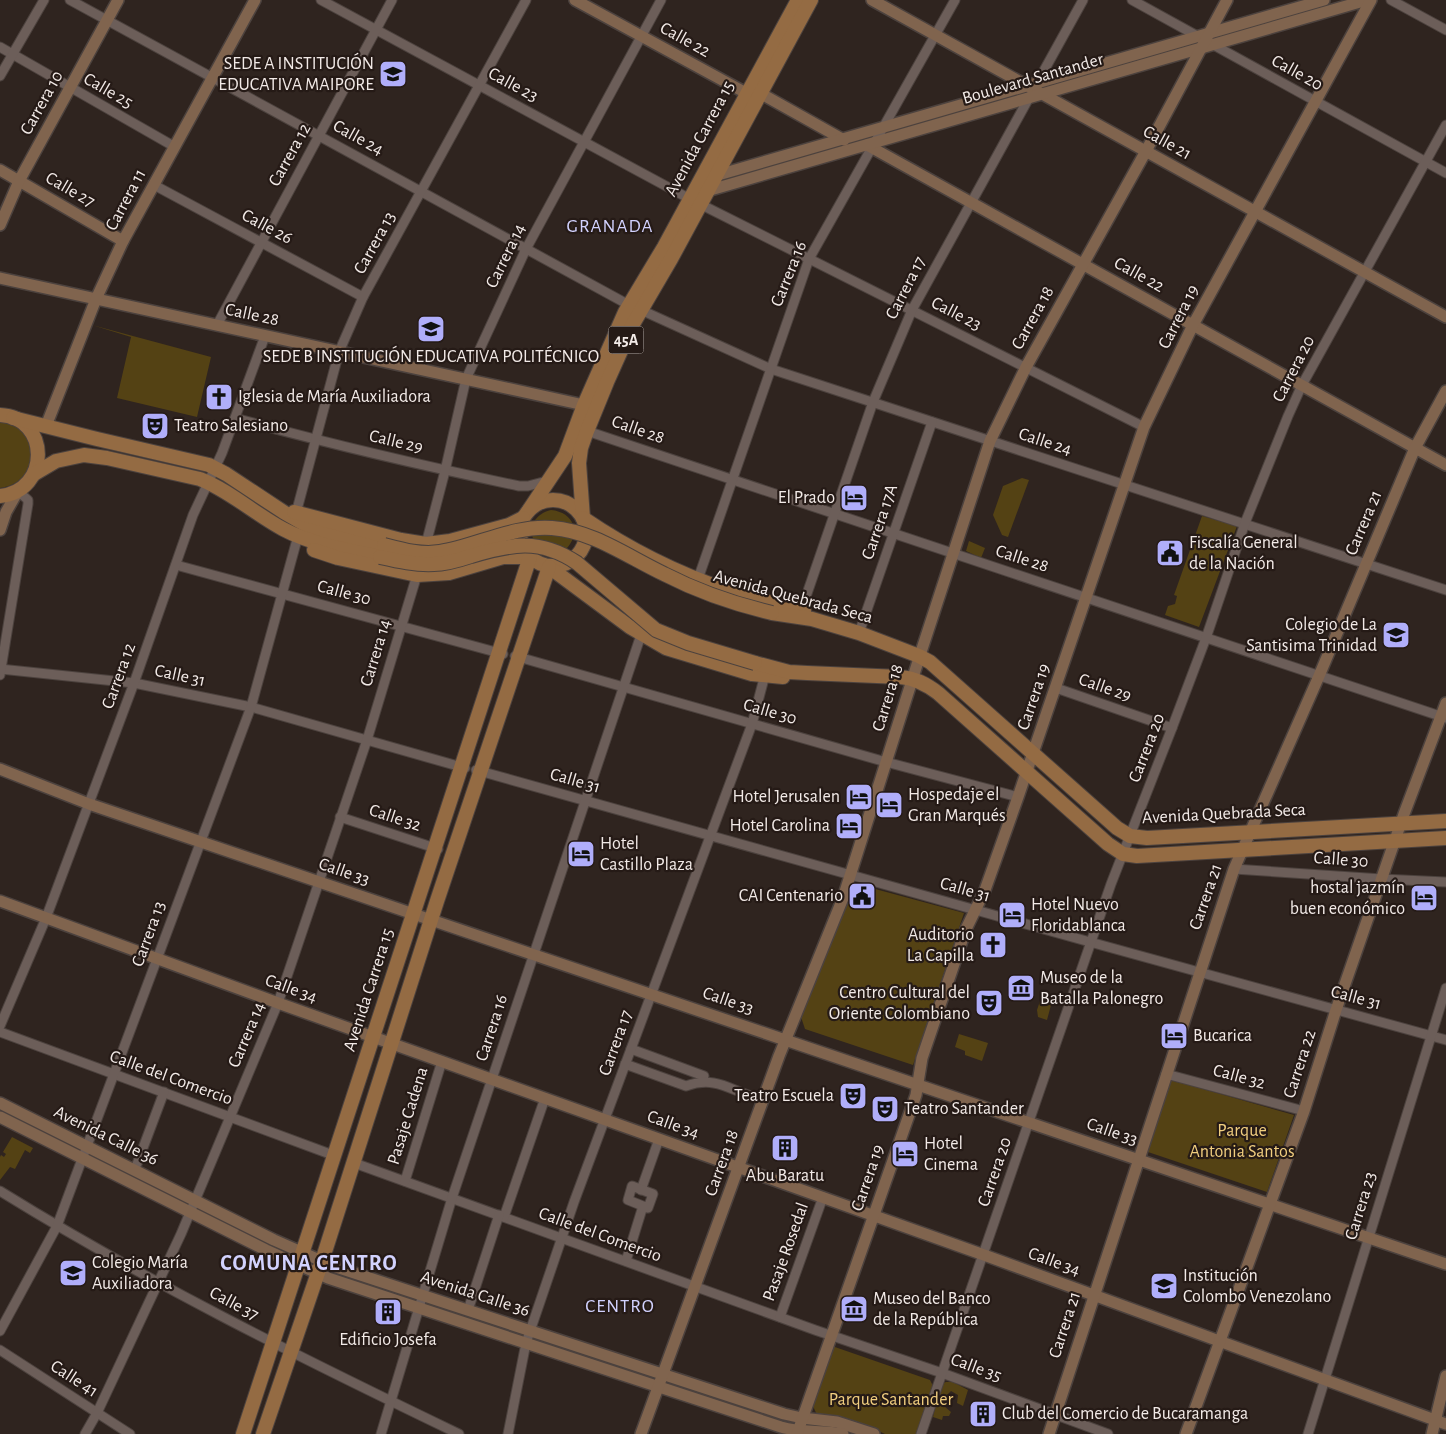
<svg xmlns="http://www.w3.org/2000/svg" width="1446" height="1434" font-family="'Alegreya Sans',sans-serif">
	<style>
		.green { fill: #544214 }
		.lines { fill: none; stroke-linecap: round; stroke-linejoin: round }
		.street-casing { stroke: #4c423e; stroke-width: 11 }
		.secondary-casing { stroke: #4c423e; stroke-width: 14 }
		.primary-casing { stroke: #4c423e; stroke-width: 16 }
		.street { stroke: #6c5e59; stroke-width: 9 }
		.secondary { stroke: #80644e; stroke-width: 11 }
		.primary { stroke: #946b43; stroke-width: 14 }
		.primary-bridge-casing { stroke: #4c423e; stroke-width: 16; stroke-linecap: butt }
		.primary-bridge { stroke: #946b43; stroke-width: 14 }
		.labels { text-anchor: middle; dominant-baseline: central; stroke-width: 4.5; stroke-linejoin: round; paint-order: stroke }
		.shield { fill: #251a16; stroke: #b4aca8; stroke-width: 1 }
		.shield-label { font-size: 16px; font-weight: bold; fill: #f2eae7 }
		.street-label { font-size: 18px; fill: #f2eae7; stroke: #251a16 }
		.poi-label { font-size: 18px; fill: #f2eae7; stroke: #251a16; text-anchor: start }
		.park-label { font-size: 18px; fill: #f1ce7f; stroke: #251a16 }
		.neighbourhood-label { font-size: 19px; letter-spacing: 1px; fill: #d2d2fe; stroke: #251a16 }
		.district-label { font-size: 22px; font-weight: bold; letter-spacing: 1px; fill: #d2d2fe; stroke: #251a16 }
	</style>
	<rect width="100%" height="100%" fill="#2f241f"/>
	<g class="green">
		<path d="M92,325L211,357L197,417L117,398L131,337Z"/>
		<path d="M0,422C39,423 44,482 0,488Z"/>
		<path d="M1022,478L1029,480L1008,537L1002,535L993,515L1003,486Z"/>
		<path d="M551,510C574,512 582,534 565,550L534,542C528,526 535,514 551,510Z"/>
		<path d="M1202,516L1237,526L1199,627L1165,615L1168,606L1175,604L1177,596L1174,595Z"/>
		<path d="M969,541L985,548L981,558L966,551Z"/>
		<path d="M853,883L964,913L913,1065L805,1029L801,1017Z"/>
		<path d="M1040,1001L1051,1005L1047,1020L1038,1017L1037,1010Z"/>
		<path d="M959,1034L988,1043L982,1061L965,1055V1051L955,1047Z"/>
		<path d="M1168,1079L1294,1115L1267,1192L1145,1151Z"/>
		<path d="M12,1137L33,1148L30,1153L25,1150L15,1169L10,1167L0,1180V1157L1,1155L4,1157L6,1154L3,1152Z"/>
		<path d="M832,1346L930,1380L933,1386L917,1434H885L864,1424L843,1417L817,1415L813,1406Z"/>
		<path d="M946,1382H953L968,1390L963,1406L957,1403L958,1395L951,1391L946,1396L944,1395L948,1399L944,1406L951,1412L949,1416H943L942,1420L933,1417L941,1384Z"/>
	</g>
	<g class="lines">
		<defs>
			<g id="street">
				<path d="M70,0L629,305"/>
				<path d="M321,0L690,199"/>
				<path d="M1132,0L1446,173"/>
				<path d="M1391,0L1446,30"/>
				<path d="M0,47L175,147"/>
				<path d="M0,76L44,0"/>
				<path d="M1036,85L1083,0"/>
				<path d="M154,185L363,297"/>
				<path d="M700,204L1144,427"/>
				<path d="M641,310L771,369L1446,590"/>
				<path d="M217,325L392,0"/>
				<path d="M235,418C329,444 424,466 519,486H528L547,481"/>
				<path d="M587,431L1446,718"/>
				<path d="M295,517L339,352L363,297L526,0"/>
				<path d="M426,544L445,471L466,379L526,249L661,0"/>
				<path d="M176,565L503,654"/>
				<path d="M698,579L809,259L955,0"/>
				<path d="M801,611L873,402L912,310L1030,96"/>
				<path d="M859,633L932,422"/>
				<path d="M515,656L886,762L1018,797"/>
				<path d="M0,669L134,683L251,707L465,768"/>
				<path d="M0,675L28,504V500L18,491"/>
				<path d="M1056,688L1172,728"/>
				<path d="M476,770L1090,942L1446,1040"/>
				<path d="M340,817L438,849"/>
				<path d="M1234,869L1382,879L1446,882"/>
				<path d="M0,1026L46,918L134,683L193,515L222,453L265,336"/>
				<path d="M0,1032L330,1154"/>
				<path d="M631,1049L704,1076"/>
				<path d="M625,1064L686,1086C720,1074 734,1095 764,1099"/>
				<path d="M1166,1074L1304,1111"/>
				<path d="M137,1164L164,1092"/>
				<path d="M357,1164L815,1330L942,1373L1108,1434"/>
				<path d="M405,1181L442,1061"/>
				<path d="M641,1190L659,1139"/>
				<path d="M0,1191C147,1282 303,1359 459,1434"/>
				<path d="M504,1217L545,1098"/>
				<path d="M626,1261L643,1206L628,1200L632,1186L653,1194L648,1208L643,1206"/>
				<path d="M470,1304L499,1215"/>
				<path d="M780,1317L823,1197"/>
				<path d="M0,1331L57,1226L157,959L251,707L298,536"/>
				<path d="M0,1350L130,1434"/>
				<path d="M85,1434L97,1413L181,1234L278,1003L367,740L417,575"/>
				<path d="M381,1434L452,1198L641,635"/>
				<path d="M508,1434L526,1343L574,1202L752,724L766,671"/>
				<path d="M921,1434L1111,884L1172,728L1206,638L1245,523L1288,416L1302,385L1446,125"/>
				<path d="M1308,1434L1446,988"/>
			</g>
			<g id="secondary">
				<path d="M575,0L746,93H760L844,140"/>
				<path d="M872,0L1446,317"/>
				<path d="M867,145L1446,465"/>
				<path d="M0,170L123,241"/>
				<path d="M711,177L1324,0"/>
				<path d="M707,191L1367,0"/>
				<path d="M0,225L19,181L118,0"/>
				<path d="M0,278L584,405"/>
				<path d="M46,426L96,299L123,241L255,0"/>
				<path d="M0,530L6,512L18,491"/>
				<path d="M0,769L89,804L1446,1264"/>
				<path d="M0,901L278,1003L984,1255L1446,1424"/>
				<path d="M0,1103L274,1240L333,1266L784,1414L802,1418L837,1422L874,1434"/>
				<path d="M0,1117L266,1250L328,1278L781,1427C801,1433 822,1430 843,1434"/>
				<path d="M641,1434L779,1056L843,898L921,652L990,441L1026,367L1146,151L1227,0"/>
				<path d="M797,1434L916,1095L922,1058L966,929L985,890L1018,797L1144,427L1193,325L1371,0"/>
				<path d="M1049,1434L1234,869L1319,676L1415,448L1446,391"/>
				<path d="M1186,1434L1304,1111L1336,1010L1404,814L1446,703"/>
				<path d="M1432,1434L1446,1376"/>
			</g>
			<g id="primary">
				<path d="M0,415C50,417 51,491 0,496"/>
				<path d="M13,418L97,439L209,465L226,474L285,513L306,525L328,533L384,545"/>
				<path d="M34,474L56,461L84,455L107,458L200,479C230,491 255,514 283,529C313,545 348,550 380,557"/>
				<circle cx="553" cy="533" r="33"/>
				<path d="M529,510L565,456L584,405L625,312L664,247L798,0"/>
				<path d="M294,512L401,540L426,544L450,541L509,525L523,518"/>
				<path d="M583,518L579,463L581,448L587,431L607,382L633,324L671,259L811,0"/>
				<path d="M583,518C627,548 676,573 727,590C752,598 779,604 804,611"/>
				<path d="M314,550L338,558L417,575L449,573L503,557H530"/>
				<path d="M549,567L630,627L666,648L752,674L783,677"/>
				<path d="M772,613L812,619L859,633L919,656L930,662L1117,828L1130,836L1147,838L1446,821"/>
				<path d="M755,663L789,672L807,673L900,677C915,678 926,684 938,693L1108,844L1123,854L1137,856L1446,838"/>
				<path d="M243,1434L530,557"/>
				<path d="M263,1434L322,1261L437,901L549,567"/>
			</g>
		</defs>
		<use href="#street" class="street-casing"/>
		<use href="#secondary" class="secondary-casing"/>
		<use href="#primary" class="primary-casing"/>
		<use href="#street" class="street"/>
		<use href="#secondary" class="secondary"/>
		<use href="#primary" class="primary"/>
		<defs>
			<g id="primary-bridge">
				<path d="M384,545C403,550 421,555 440,552C477,546 514,525 552,528C593,531 628,557 664,574C699,592 734,604 772,613"/>
				<path d="M380,557C398,561 416,565 434,564C446,564 459,560 471,556C511,544 540,538 577,563L656,630L688,643L755,663"/>
			</g>
		</defs>
		<use href="#primary-bridge" class="primary-bridge-casing"/>
		<use href="#primary-bridge" class="primary-bridge"/>
	</g>
	<defs>
		<symbol id="school-square" viewBox="-11 -11 22 22"><rect x="-9" y="-9" width="18" height="18" rx="4" fill="#b0aefa" stroke="#251a16"/><path d="M0-5L7-2L0 1L-7-2ZM-4 1L0 2.5L4 1V4Q0 6-4 4Z" fill="#111"/></symbol>
		<symbol id="church-square" viewBox="-11 -11 22 22"><rect x="-9" y="-9" width="18" height="18" rx="4" fill="#b0aefa" stroke="#251a16"/><path d="M-1.2-6h2.4v3.5h3.3v2.4h-3.3V6h-2.4V-.1h-3.3v-2.4h3.3Z" fill="#111"/></symbol>
		<symbol id="theatre-square" viewBox="-11 -11 22 22"><rect x="-9" y="-9" width="18" height="18" rx="4" fill="#b0aefa" stroke="#251a16"/><path d="M-5-5.5Q0-4 5-5.5V0Q5 5 0 6Q-5 5-5 0ZM-3.3-2.5H-1v1.5H-3.3ZM1-2.5H3.3v1.5H1ZM-2.8 1Q0 5.5 2.8 1Z" fill="#111"/></symbol>
		<symbol id="hotel-square" viewBox="-11 -11 22 22"><rect x="-9" y="-9" width="18" height="18" rx="4" fill="#b0aefa" stroke="#251a16"/><path d="M-6-4.5h1.5V1H6V5H4.5V3h-9V5H-6ZM-4 0a1.8 1.8 0 1 1 3.6 0ZM.5 0V-2.5h3Q6-2.5 6 0Z" fill="#111"/></symbol>
		<symbol id="civic-square" viewBox="-11 -11 22 22"><rect x="-9" y="-9" width="18" height="18" rx="4" fill="#b0aefa" stroke="#251a16"/><path d="M-.6-6.5H3V-4.5H.6V-3L4-1V1h2V6H-6V1h2V-1L-.6-3ZM-1.2 2.5V6h2.4V2.5Z" fill="#111"/></symbol>
		<symbol id="museum-square" viewBox="-11 -11 22 22"><rect x="-9" y="-9" width="18" height="18" rx="4" fill="#b0aefa" stroke="#251a16"/><path d="M0-6L6-3V-2H-6V-3ZM-5-1h2V3h-2ZM-1-1h2V3h-2ZM3-1h2V3H3ZM-6 4H6V6H-6Z" fill="#111"/></symbol>
		<symbol id="building-square" viewBox="-11 -11 22 22"><rect x="-9" y="-9" width="18" height="18" rx="4" fill="#b0aefa" stroke="#251a16"/><path d="M-4-6H4V6H1V3H-1V6H-4ZM-2.5-4.3h1.7v1.8h-1.7ZM.8-4.3h1.7v1.8H.8ZM-2.5-1h1.7V.8h-1.7ZM.8-1h1.7V.8H.8Z" fill="#111"/></symbol>
	</defs>
	<g fill-rule="evenodd">
		<use href="#school-square" x="377" y="58" width="32" height="32"/>
		<use href="#school-square" x="415" y="313" width="32" height="32"/>
		<use href="#church-square" x="203" y="381" width="32" height="32"/>
		<use href="#theatre-square" x="139" y="410" width="32" height="32"/>
		<use href="#hotel-square" x="838" y="482" width="32" height="32"/>
		<use href="#civic-square" x="1154" y="537" width="32" height="32"/>
		<use href="#school-square" x="1380" y="619" width="32" height="32"/>
		<use href="#hotel-square" x="843" y="781" width="32" height="32"/>
		<use href="#hotel-square" x="873" y="789" width="32" height="32"/>
		<use href="#hotel-square" x="833" y="810" width="32" height="32"/>
		<use href="#hotel-square" x="565" y="838" width="32" height="32"/>
		<use href="#civic-square" x="846" y="880" width="32" height="32"/>
		<use href="#hotel-square" x="1408" y="882" width="32" height="32"/>
		<use href="#hotel-square" x="996" y="899" width="32" height="32"/>
		<use href="#church-square" x="977" y="929" width="32" height="32"/>
		<use href="#museum-square" x="1005" y="972" width="32" height="32"/>
		<use href="#theatre-square" x="973" y="987" width="32" height="32"/>
		<use href="#hotel-square" x="1158" y="1020" width="32" height="32"/>
		<use href="#theatre-square" x="837" y="1080" width="32" height="32"/>
		<use href="#theatre-square" x="869" y="1093" width="32" height="32"/>
		<use href="#building-square" x="769" y="1132" width="32" height="32"/>
		<use href="#hotel-square" x="889" y="1138" width="32" height="32"/>
		<use href="#school-square" x="57" y="1257" width="32" height="32"/>
		<use href="#school-square" x="1148" y="1270" width="32" height="32"/>
		<use href="#museum-square" x="838" y="1293" width="32" height="32"/>
		<use href="#building-square" x="372" y="1296" width="32" height="32"/>
		<use href="#building-square" x="967" y="1398" width="32" height="32"/>
	</g>
	<g class="labels">
		<rect class="shield" x="608.5" y="326.5" width="35" height="27" rx="4"/>
		<g class="shield-label">
			<text x="626" y="340">45A</text>
		</g>
		<g class="street-label">
			<text transform="translate(685 40) rotate(29)">Calle 22</text>
			<text transform="translate(1297 73) rotate(29)">Calle 20</text>
			<text transform="translate(1033 79) rotate(-16)">Boulevard Santander</text>
			<text transform="translate(513 85) rotate(28)">Calle 23</text>
			<text transform="translate(108 91) rotate(30)">Calle 25</text>
			<text transform="translate(42 103) rotate(-61)">Carrera 10</text>
			<text transform="translate(358 138) rotate(29)">Calle 24</text>
			<text transform="translate(700 139) rotate(-62)">Avenida Carrera 15</text>
			<text transform="translate(1167 143) rotate(29)">Calle 21</text>
			<text transform="translate(290 155) rotate(-61)">Carrera 12</text>
			<text transform="translate(70 190) rotate(30)">Calle 27</text>
			<text transform="translate(126 200) rotate(-62)">Carrera 11</text>
			<text transform="translate(267 227) rotate(28)">Calle 26</text>
			<text transform="translate(375 243) rotate(-61)">Carrera 13</text>
			<text transform="translate(506 256) rotate(-64)">Carrera 14</text>
			<text transform="translate(789 274) rotate(-68)">Carrera 16</text>
			<text transform="translate(1139 275) rotate(29)">Calle 22</text>
			<text transform="translate(906 288) rotate(-63)">Carrera 17</text>
			<text transform="translate(956 314) rotate(27)">Calle 23</text>
			<text transform="translate(252 315) rotate(12)">Calle 28</text>
			<text transform="translate(1179 317) rotate(-63)">Carrera 19</text>
			<text transform="translate(1033 318) rotate(-61)">Carrera 18</text>
			<text transform="translate(1294 369) rotate(-63)">Carrera 20</text>
			<text transform="translate(638 430) rotate(19)">Calle 28</text>
			<text transform="translate(396 442) rotate(13)">Calle 29</text>
			<text transform="translate(1045 442) rotate(18)">Calle 24</text>
			<text transform="translate(880 522) rotate(-71)">Carrera 17A</text>
			<text transform="translate(1364 523) rotate(-67)">Carrera 21</text>
			<text transform="translate(1022 559) rotate(18)">Calle 28</text>
			<text transform="translate(344 593) rotate(15)">Calle 30</text>
			<text transform="translate(793 597) rotate(15)">Avenida Quebrada Seca</text>
			<text transform="translate(376 653) rotate(-73)">Carrera 14</text>
			<text transform="translate(119 676) rotate(-70)">Carrera 12</text>
			<text transform="translate(180 676) rotate(12)">Calle 31</text>
			<text transform="translate(1105 688) rotate(19)">Calle 29</text>
			<text transform="translate(1034 697) rotate(-71)">Carrera 19</text>
			<text transform="translate(888 698) rotate(-73)">Carrera 18</text>
			<text transform="translate(770 712) rotate(16)">Calle 30</text>
			<text transform="translate(1147 748) rotate(-69)">Carrera 20</text>
			<text transform="translate(575 781) rotate(16)">Calle 31</text>
			<text transform="translate(1224 814) rotate(-3)">Avenida Quebrada Seca</text>
			<text transform="translate(395 818) rotate(18)">Calle 32</text>
			<text transform="translate(1341 860) rotate(4)">Calle 30</text>
			<text transform="translate(344 872) rotate(19)">Calle 33</text>
			<text transform="translate(965 890) rotate(16)">Calle 31</text>
			<text transform="translate(1206 897) rotate(-71)">Carrera 21</text>
			<text transform="translate(149 934) rotate(-70)">Carrera 13</text>
			<text transform="translate(291 989) rotate(20)">Calle 34</text>
			<text transform="translate(369 990) rotate(-72)">Avenida Carrera 15</text>
			<text transform="translate(1356 998) rotate(15)">Calle 31</text>
			<text transform="translate(728 1001) rotate(19)">Calle 33</text>
			<text transform="translate(492 1028) rotate(-72)">Carrera 16</text>
			<text transform="translate(247 1035) rotate(-67)">Carrera 14</text>
			<text transform="translate(616 1043) rotate(-70)">Carrera 17</text>
			<text transform="translate(1300 1064) rotate(-72)">Carrera 22</text>
			<text transform="translate(1239 1077) rotate(15)">Calle 32</text>
			<text transform="translate(171 1078) rotate(20)">Calle del Comercio</text>
			<text transform="translate(408 1116) rotate(-73)">Pasaje Cadena</text>
			<text transform="translate(673 1125) rotate(20)">Calle 34</text>
			<text transform="translate(1112 1132) rotate(19)">Calle 33</text>
			<text transform="translate(106 1136) rotate(26)">Avenida Calle 36</text>
			<text transform="translate(722 1163) rotate(-70)">Carrera 18</text>
			<text transform="translate(995 1172) rotate(-71)">Carrera 20</text>
			<text transform="translate(868 1178) rotate(-71)">Carrera 19</text>
			<text transform="translate(1361 1206) rotate(-73)">Carrera 23</text>
			<text transform="translate(600 1235) rotate(20)">Calle del Comercio</text>
			<text transform="translate(786 1252) rotate(-70)">Pasaje Rosedal</text>
			<text transform="translate(1054 1262) rotate(20)">Calle 34</text>
			<text transform="translate(475 1294) rotate(18)">Avenida Calle 36</text>
			<text transform="translate(234 1304) rotate(28)">Calle 37</text>
			<text transform="translate(1065 1325) rotate(-72)">Carrera 21</text>
			<text transform="translate(976 1368) rotate(20)">Calle 35</text>
			<text transform="translate(74 1379) rotate(33)">Calle 41</text>
		</g>
		<g class="poi-label">
			<text x="374" y="64" text-anchor="end">SEDE A INSTITUCIÓN<tspan x="374" dy="21">EDUCATIVA MAIPORE</tspan></text>
			<text x="431" y="357" text-anchor="middle">SEDE B INSTITUCIÓN EDUCATIVA POLITÉCNICO</text>
			<text x="238" y="397">Iglesia de María Auxiliadora</text>
			<text x="174" y="426">Teatro Salesiano</text>
			<text x="835" y="498" text-anchor="end">El Prado</text>
			<text x="1189" y="543">Fiscalía General<tspan x="1189" dy="21">de la Nación</tspan></text>
			<text x="1377" y="625" text-anchor="end">Colegio de La<tspan x="1377" dy="21">Santisima Trinidad</tspan></text>
			<text x="908" y="795">Hospedaje el<tspan x="908" dy="21">Gran Marqués</tspan></text>
			<text x="840" y="797" text-anchor="end">Hotel Jerusalen</text>
			<text x="830" y="826" text-anchor="end">Hotel Carolina</text>
			<text x="600" y="844">Hotel<tspan x="600" dy="21">Castillo Plaza</tspan></text>
			<text x="1405" y="888" text-anchor="end">hostal jazmín<tspan x="1405" dy="21">buen económico</tspan></text>
			<text x="843" y="896" text-anchor="end">CAI Centenario</text>
			<text x="1031" y="905">Hotel Nuevo<tspan x="1031" dy="21">Floridablanca</tspan></text>
			<text x="974" y="935" text-anchor="end">Auditorio<tspan x="974" dy="21">La Capilla</tspan></text>
			<text x="1040" y="978">Museo de la<tspan x="1040" dy="21">Batalla Palonegro</tspan></text>
			<text x="970" y="993" text-anchor="end">Centro Cultural del<tspan x="970" dy="21">Oriente Colombiano</tspan></text>
			<text x="1193" y="1036">Bucarica</text>
			<text x="834" y="1096" text-anchor="end">Teatro Escuela</text>
			<text x="904" y="1109">Teatro Santander</text>
			<text x="924" y="1144">Hotel<tspan x="924" dy="21">Cinema</tspan></text>
			<text x="785" y="1176" text-anchor="middle">Abu Baratu</text>
			<text x="92" y="1263">Colegio María<tspan x="92" dy="21">Auxiliadora</tspan></text>
			<text x="1183" y="1276">Institución<tspan x="1183" dy="21">Colombo Venezolano</tspan></text>
			<text x="873" y="1299">Museo del Banco<tspan x="873" dy="21">de la República</tspan></text>
			<text x="388" y="1340" text-anchor="middle">Edificio Josefa</text>
			<text x="1002" y="1414">Club del Comercio de Bucaramanga</text>
		</g>
		<g class="park-label">
			<text x="1242" y="1131">Parque<tspan x="1242" dy="21">Antonia Santos</tspan></text>
			<text x="891" y="1400">Parque Santander</text>
		</g>
		<g class="neighbourhood-label">
			<text x="610" y="226">GRANADA</text>
			<text x="620" y="1306">CENTRO</text>
		</g>
		<g class="district-label">
			<text x="309" y="1263">COMUNA CENTRO</text>
		</g>
	</g>
</svg>
